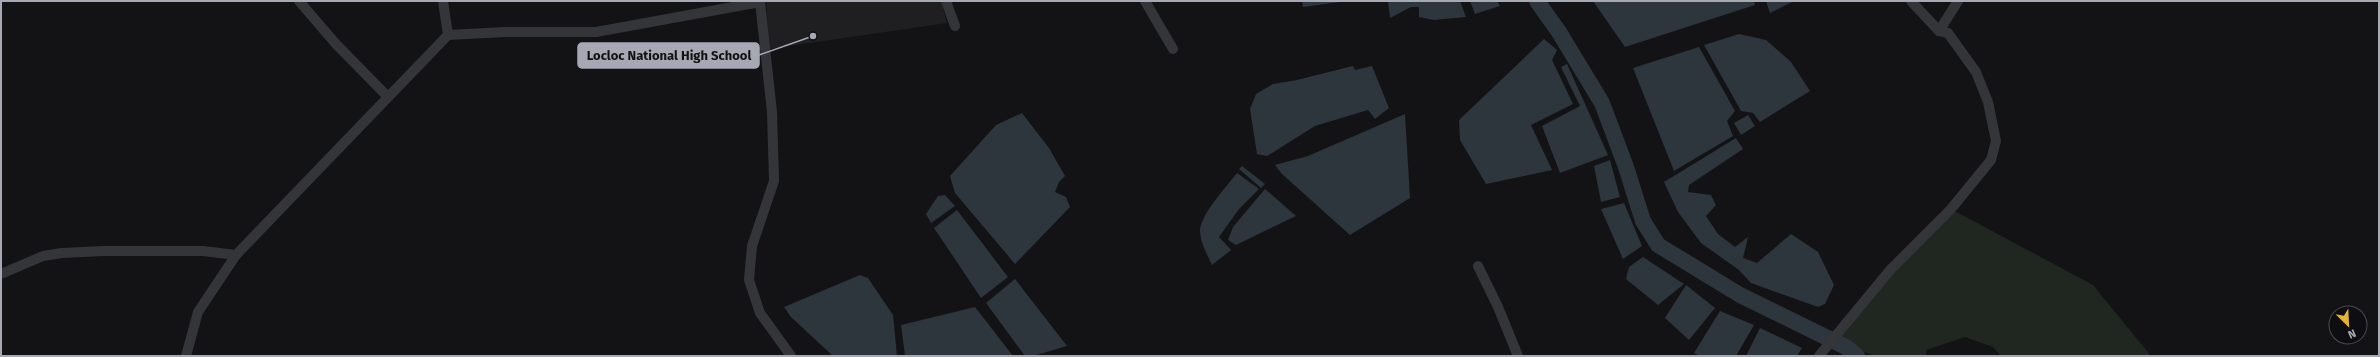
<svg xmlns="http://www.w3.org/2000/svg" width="2380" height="357" font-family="'Fira Sans',sans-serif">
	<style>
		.built { fill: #1f1f22 }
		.green { fill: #202721 }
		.water { fill: #2d353d }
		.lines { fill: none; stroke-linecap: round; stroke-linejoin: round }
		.river { stroke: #2d353d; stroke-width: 16 }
		.street { stroke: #343539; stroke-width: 10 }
		.leader { fill: none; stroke: #a6a9b4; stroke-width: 1.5 }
		.callout-dot { fill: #a6a9b4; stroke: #0e0e10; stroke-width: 1.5 }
		.callout { fill: #a6a9b4; stroke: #a6a9b4; stroke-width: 1.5 }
		.callout-label { font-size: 13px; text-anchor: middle; font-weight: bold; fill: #111 }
	</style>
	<rect width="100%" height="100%" fill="#131315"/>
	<path class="built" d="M766,1H941L947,23L769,49Z"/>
	<path class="green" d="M1951,209L2093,285L2151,356H2001L1993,347L1965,337L1926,350V356H1875L1836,342L1849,319Z"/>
	<g class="water">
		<path d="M1302,1H1347L1303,7Z"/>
		<path d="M1388,1H1460L1466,17L1434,20L1419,17V7H1411L1390,18Z"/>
		<path d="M1470,1H1497L1500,6L1475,14Z"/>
		<path d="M1593,1H1754L1755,5L1625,47Z"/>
		<path d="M1766,1H1794L1770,13Z"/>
		<path d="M1739,34L1766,40L1791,62L1810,91L1760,122L1753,113L1741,111L1704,45Z"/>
		<path d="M1544,39L1557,50L1552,60L1573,104L1531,125L1552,170L1486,184L1460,140L1459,120Z"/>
		<path d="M1699,47L1735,111L1727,121L1733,136L1674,171L1633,68Z"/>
		<path d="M1567,64L1608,155L1560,173L1542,126L1580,106L1561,67Z"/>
		<path d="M1353,66L1355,70L1372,66L1389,108L1375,119L1368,110L1315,126L1267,156L1257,154L1250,109L1256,94L1273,84L1297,80Z"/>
		<path d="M1022,113L1049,148L1065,176L1059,182L1055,192L1066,197L1070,207L1015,264L955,193L950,176L996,125Z"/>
		<path d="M1405,114L1410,198L1350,235L1282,174L1275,165L1308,156Z"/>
		<path d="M1748,115L1755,126L1741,135L1734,123Z"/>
		<path d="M1736,138L1743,149L1689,185L1688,192L1711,195L1716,205L1706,216L1718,234L1735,247L1748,237L1743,258L1757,263L1791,234L1818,252L1834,285L1825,304L1818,307L1751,283L1739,270L1701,243L1678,212L1664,182Z"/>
		<path d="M1610,160L1620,197L1601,202L1594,166Z"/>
		<path d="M1242,166L1265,184L1261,188L1239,169Z"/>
		<path d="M1237,173L1259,189L1239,209L1219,237L1231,250L1212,265C1207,254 1200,242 1200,230C1201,214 1227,186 1237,173Z"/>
		<path d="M1265,189L1296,216L1236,245L1228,240L1233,227Z"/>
		<path d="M945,195L955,206L931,223L926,214L938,196Z"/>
		<path d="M1624,203L1642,246L1623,259L1601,209Z"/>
		<path d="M957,210L1008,277L981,298L934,228Z"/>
		<path d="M1643,257L1684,284L1658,305L1626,279L1629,267Z"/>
		<path d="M860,275L868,278L893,315L897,356H833L791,317L784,307Z"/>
		<path d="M1015,279L1067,346L1033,356H1025L986,303Z"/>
		<path d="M1686,285L1715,308L1689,340L1665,318Z"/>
		<path d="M975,307L1013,356H905L901,325Z"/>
		<path d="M1720,311L1754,325L1736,356H1700L1694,353Z"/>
		<path d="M1760,328L1802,348L1797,356H1746Z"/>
	</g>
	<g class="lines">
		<path class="river" d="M1537,1L1559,32L1602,103L1626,167L1643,221L1658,245L1740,295L1846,347L1857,356"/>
		<g class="street">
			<path d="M299,1L336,44L388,97"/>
			<path d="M443,1L448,35"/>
			<path d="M946,1L955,26"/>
			<path d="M1145,1L1173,49"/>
			<path d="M1939,31L1958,1"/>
			<path d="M1478,266L1498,307L1518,356"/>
			<path d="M1,274L43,256L62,253L103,251H203L236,255"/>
			<path d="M186,356L198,312L236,255L448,35L505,32H596L760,2L772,112L774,181L752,246L749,280L760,313L791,356"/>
			<path d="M1819,356L1891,269L1951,209L1991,160L1996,141L1988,102L1976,72L1948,33L1939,31L1911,1"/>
		</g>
	</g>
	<path class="leader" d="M813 36L759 55"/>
	<circle class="callout-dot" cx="813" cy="36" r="4"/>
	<rect class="callout" x="578" y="43" width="181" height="25" rx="4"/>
	<g class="callout-label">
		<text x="669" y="60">Locloc National High School</text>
	</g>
	<rect width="2380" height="357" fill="none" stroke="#a6a9b4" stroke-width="4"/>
	<g transform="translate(2348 325) rotate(156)"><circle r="19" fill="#0e0e10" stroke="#4b4c52"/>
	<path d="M0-3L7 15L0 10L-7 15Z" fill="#e6b33a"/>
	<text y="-6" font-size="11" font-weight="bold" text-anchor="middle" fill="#a6a9b4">N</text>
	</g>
</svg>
